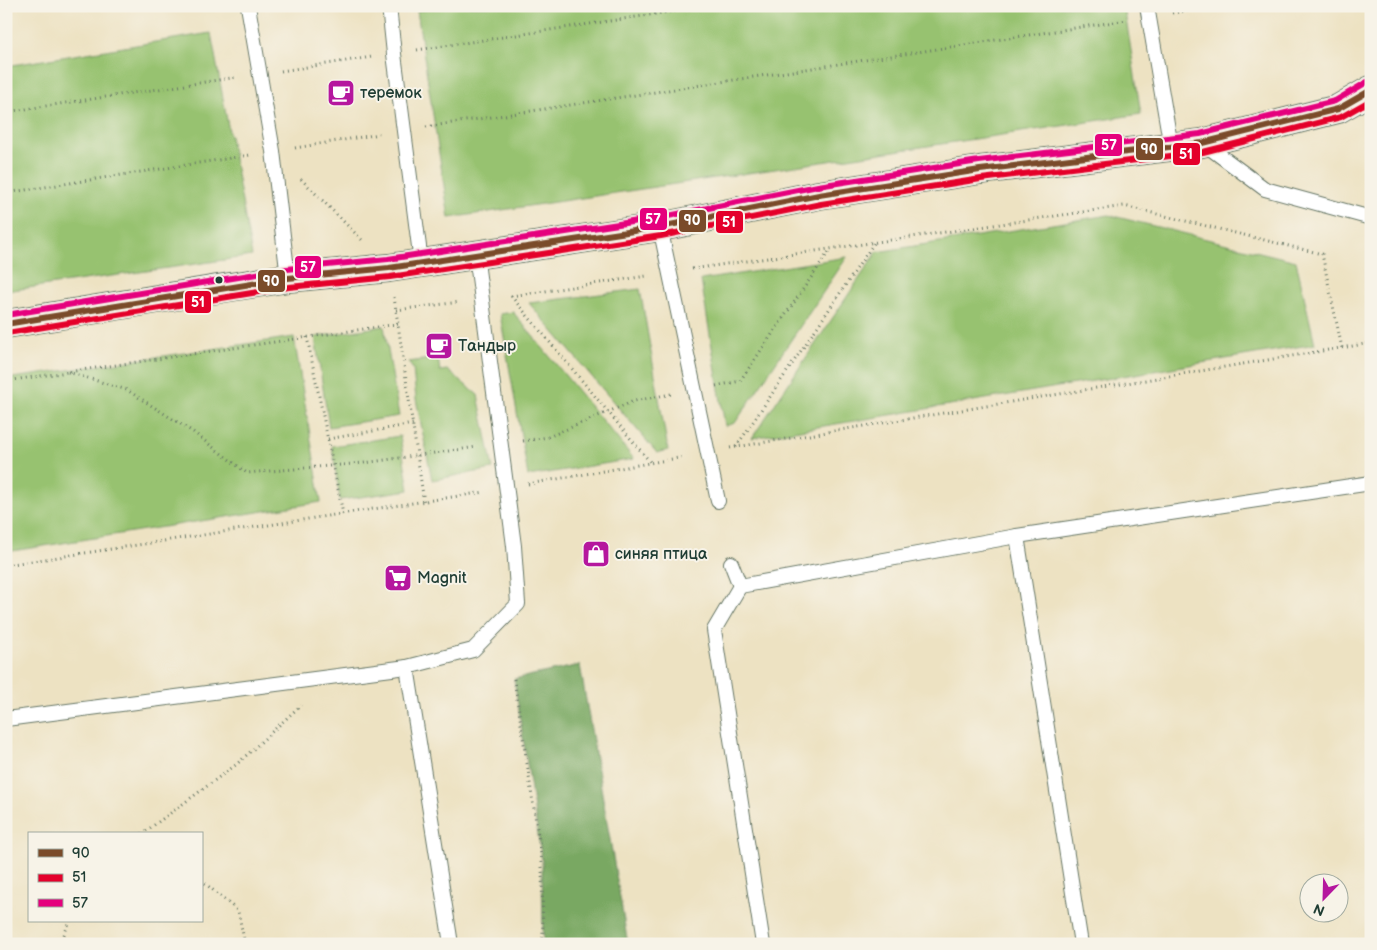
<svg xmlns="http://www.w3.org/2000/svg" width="1377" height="950" font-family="'Balsamiq Sans',sans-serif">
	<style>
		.green { fill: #97c26f; stroke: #5b8052 }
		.forest { fill: #79a862; stroke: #4c724b }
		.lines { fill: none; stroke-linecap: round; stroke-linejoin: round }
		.service-casing { stroke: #677766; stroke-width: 16 }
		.tertiary-casing { stroke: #677766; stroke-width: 30 }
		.path { stroke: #677766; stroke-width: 3; stroke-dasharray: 1 4; stroke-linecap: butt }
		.service { stroke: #fff; stroke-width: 14 }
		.tertiary { stroke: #fff; stroke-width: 28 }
		.bus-1-casing { stroke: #f7f3e8; stroke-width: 10 }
		.bus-2-casing { stroke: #f7f3e8; stroke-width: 10 }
		.bus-3-casing { stroke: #f7f3e8; stroke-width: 10 }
		.bus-1 { stroke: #7a4b2a; stroke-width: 6 }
		.bus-2 { stroke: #e4002b; stroke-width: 6 }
		.bus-3 { stroke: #e5007d; stroke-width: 6 }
		.bus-dot { fill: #1f3d34; stroke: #f7f3e8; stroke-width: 2 }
		.labels { text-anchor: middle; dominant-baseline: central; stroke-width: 4; stroke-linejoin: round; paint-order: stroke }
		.poi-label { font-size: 16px; fill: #1f3d34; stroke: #f7f3e8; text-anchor: start }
		.line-badge { stroke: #f7f3e8; stroke-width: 2 }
		.badge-label { font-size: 14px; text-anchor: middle; font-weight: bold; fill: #fff }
	</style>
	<rect width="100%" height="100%" fill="#f7f3e8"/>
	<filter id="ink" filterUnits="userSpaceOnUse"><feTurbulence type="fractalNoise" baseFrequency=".02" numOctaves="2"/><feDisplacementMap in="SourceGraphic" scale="10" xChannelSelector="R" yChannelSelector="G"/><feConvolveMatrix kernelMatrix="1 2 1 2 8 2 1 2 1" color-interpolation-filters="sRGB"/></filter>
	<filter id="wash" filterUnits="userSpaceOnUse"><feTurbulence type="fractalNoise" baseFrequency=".0096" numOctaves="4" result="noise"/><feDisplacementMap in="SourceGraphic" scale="20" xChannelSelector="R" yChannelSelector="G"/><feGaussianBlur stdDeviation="1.12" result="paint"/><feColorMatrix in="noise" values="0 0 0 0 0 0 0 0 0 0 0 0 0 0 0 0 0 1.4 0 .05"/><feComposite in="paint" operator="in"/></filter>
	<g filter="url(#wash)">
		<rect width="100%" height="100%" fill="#ede2c2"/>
		<g class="green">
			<path d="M447,6H1124L1141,114L449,218L417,11Z"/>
			<path d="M211,33L252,256L6,291V66Z"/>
			<path d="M1109,215L1296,261L1315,344L752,438L877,252Z"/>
			<path d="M847,257L735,423L725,426L701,280Z"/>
			<path d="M640,289L668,450L657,453L529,303Z"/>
			<path d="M513,312L634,459L528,476L500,314Z"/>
			<path d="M384,326L399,416L329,427L315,337Z"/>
			<path d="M294,337L321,502L6,552V379Z"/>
			<path d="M438,358L440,371L447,370L478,395L493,469L432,480L416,399L413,369L408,362Z"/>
			<path d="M400,436L409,490L340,500L332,446Z"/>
		</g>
		<path class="forest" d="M580,665L628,944H543L542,861L514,679Z"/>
	</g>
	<g filter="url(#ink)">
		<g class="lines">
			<defs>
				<g id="service">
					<path d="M248,6L273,151L288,278"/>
					<path d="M389,6L394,54L421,262"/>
					<path d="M1147,6L1171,147"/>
					<path d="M1203,143L1265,189L1371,218"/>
					<path d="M660,227L718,501"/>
					<path d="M1017,536L1081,944"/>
					<path d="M731,563L740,586L1017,536L1371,483"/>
					<path d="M740,586L714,630L763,944"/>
					<path d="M407,667L451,944"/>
					<path d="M6,719L407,667L473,650L518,604L514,546L476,254"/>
				</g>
				<path id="tertiary" d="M6,324L224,288L288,278L389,268L660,227L819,195L980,170L1202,143L1338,109L1371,90"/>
			</defs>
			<use href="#service" class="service-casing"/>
			<use href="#tertiary" class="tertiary-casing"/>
			<g class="path">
				<path d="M1172,13L1221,6"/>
				<path d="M417,50L709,6"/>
				<path d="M281,71L372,57"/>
				<path d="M6,112L238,77"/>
				<path d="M426,127L1127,20"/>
				<path d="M295,148L380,134"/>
				<path d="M301,179L362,240"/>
				<path d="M6,193L250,155"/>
				<path d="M692,269L1124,206L1322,254L1342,348"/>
				<path d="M511,296L647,276"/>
				<path d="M511,296L651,463"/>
				<path d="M394,297L424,502"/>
				<path d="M396,310L460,302"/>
				<path d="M307,337L343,514"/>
				<path d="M68,372L127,390L193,432L247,473L364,463L477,447"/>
				<path d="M6,381L398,324"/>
				<path d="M716,386L740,381L830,250"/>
				<path d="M328,439L413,424"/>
				<path d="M523,441L548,437L634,401L671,394"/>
				<path d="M736,447L874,243"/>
				<path d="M730,448L1371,343"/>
				<path d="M528,484L684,457"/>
				<path d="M6,565L485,492"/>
				<path d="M514,679L542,861L543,944"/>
				<path d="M142,834L237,764L301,705"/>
				<path d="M201,880L238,911L245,944"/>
				<path d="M60,944L70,921"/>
			</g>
			<use href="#service" class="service"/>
			<use href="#tertiary" class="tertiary"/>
			<defs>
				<path id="bus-1" d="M6,324L288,278L389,268L660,227L819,195L980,170L1202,143L1338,109L1371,90"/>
				<path id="bus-2" d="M7,333L289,287L390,277L661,236L821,204L981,179L1203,152L1341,117L1371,100"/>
				<path id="bus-3" d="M6,315L287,269L388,259L658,218L818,186L979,161L1200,134L1335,101L1367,82"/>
			</defs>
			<use href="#bus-1" class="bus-1-casing"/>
			<use href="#bus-2" class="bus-2-casing"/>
			<use href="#bus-3" class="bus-3-casing"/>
			<use href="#bus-1" class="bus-1"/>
			<use href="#bus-2" class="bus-2"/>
			<use href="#bus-3" class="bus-3"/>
		</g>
	</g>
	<defs>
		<symbol id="cafe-square" viewBox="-11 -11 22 22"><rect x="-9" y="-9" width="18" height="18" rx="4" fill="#b5179e" stroke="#f7f3e8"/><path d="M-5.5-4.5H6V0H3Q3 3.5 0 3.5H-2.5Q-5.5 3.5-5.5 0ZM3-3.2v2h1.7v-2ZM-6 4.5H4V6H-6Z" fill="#fff"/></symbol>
		<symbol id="shop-square" viewBox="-11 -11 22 22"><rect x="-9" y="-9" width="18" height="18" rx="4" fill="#b5179e" stroke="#f7f3e8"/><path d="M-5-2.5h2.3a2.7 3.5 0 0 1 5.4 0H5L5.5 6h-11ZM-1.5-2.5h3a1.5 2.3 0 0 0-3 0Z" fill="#fff"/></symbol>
		<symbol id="supermarket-square" viewBox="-11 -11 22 22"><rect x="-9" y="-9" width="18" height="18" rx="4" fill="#b5179e" stroke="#f7f3e8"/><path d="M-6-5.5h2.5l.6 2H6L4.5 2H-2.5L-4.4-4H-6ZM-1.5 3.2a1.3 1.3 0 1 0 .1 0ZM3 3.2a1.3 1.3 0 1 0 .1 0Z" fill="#fff"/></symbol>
	</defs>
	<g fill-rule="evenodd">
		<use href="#cafe-square" x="325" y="77" width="32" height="32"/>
		<use href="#cafe-square" x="423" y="330" width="32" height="32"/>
		<use href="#shop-square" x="580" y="538" width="32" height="32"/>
		<use href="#supermarket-square" x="382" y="562" width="32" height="32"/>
	</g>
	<circle class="bus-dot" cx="219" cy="280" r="4.5"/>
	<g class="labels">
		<g class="poi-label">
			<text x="360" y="93">теремок</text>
			<text x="458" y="346">Тандыр</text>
			<text x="615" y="554">синяя птица</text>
			<text x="417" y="578">Magnit</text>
		</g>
	</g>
	<g class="line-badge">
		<rect x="1094" y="133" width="29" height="24" rx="5" fill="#e5007d"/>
		<rect x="1135" y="137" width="29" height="24" rx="5" fill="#7a4b2a"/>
		<rect x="1172" y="142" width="29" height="24" rx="5" fill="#e4002b"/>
		<rect x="639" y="207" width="29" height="24" rx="5" fill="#e5007d"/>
		<rect x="678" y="209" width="29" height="24" rx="5" fill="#7a4b2a"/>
		<rect x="715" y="210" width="29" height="24" rx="5" fill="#e4002b"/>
		<rect x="294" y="255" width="28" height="24" rx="5" fill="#e5007d"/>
		<rect x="257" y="269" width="29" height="24" rx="5" fill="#7a4b2a"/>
		<rect x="184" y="290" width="28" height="24" rx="5" fill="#e4002b"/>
	</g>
	<g class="badge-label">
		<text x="1109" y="150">57</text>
		<text x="1149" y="154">90</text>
		<text x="1186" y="159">51</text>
		<text x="653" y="224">57</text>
		<text x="692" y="225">90</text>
		<text x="729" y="227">51</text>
		<text x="308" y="272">57</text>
		<text x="271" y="286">90</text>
		<text x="198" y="307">51</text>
	</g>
	<rect width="1377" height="950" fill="none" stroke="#f7f3e8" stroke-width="25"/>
	<rect x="28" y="832" width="175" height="90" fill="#f7f3e8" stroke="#a1aaa0"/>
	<rect x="38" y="849" width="25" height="8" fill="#7a4b2a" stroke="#a1aaa0"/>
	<text x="72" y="858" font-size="15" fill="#1f3d34">90</text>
	<rect x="38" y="874" width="25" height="8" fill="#e4002b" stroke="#a1aaa0"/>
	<text x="72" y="882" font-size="15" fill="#1f3d34">51</text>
	<rect x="38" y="899" width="25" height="8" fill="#e5007d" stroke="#a1aaa0"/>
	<text x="72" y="908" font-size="15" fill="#1f3d34">57</text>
	<g transform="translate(1324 898) rotate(203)"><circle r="24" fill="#f7f3e8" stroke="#a1aaa0"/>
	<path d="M0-4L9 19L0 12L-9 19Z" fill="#b5179e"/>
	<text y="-8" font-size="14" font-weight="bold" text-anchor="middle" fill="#1f3d34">N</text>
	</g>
</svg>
